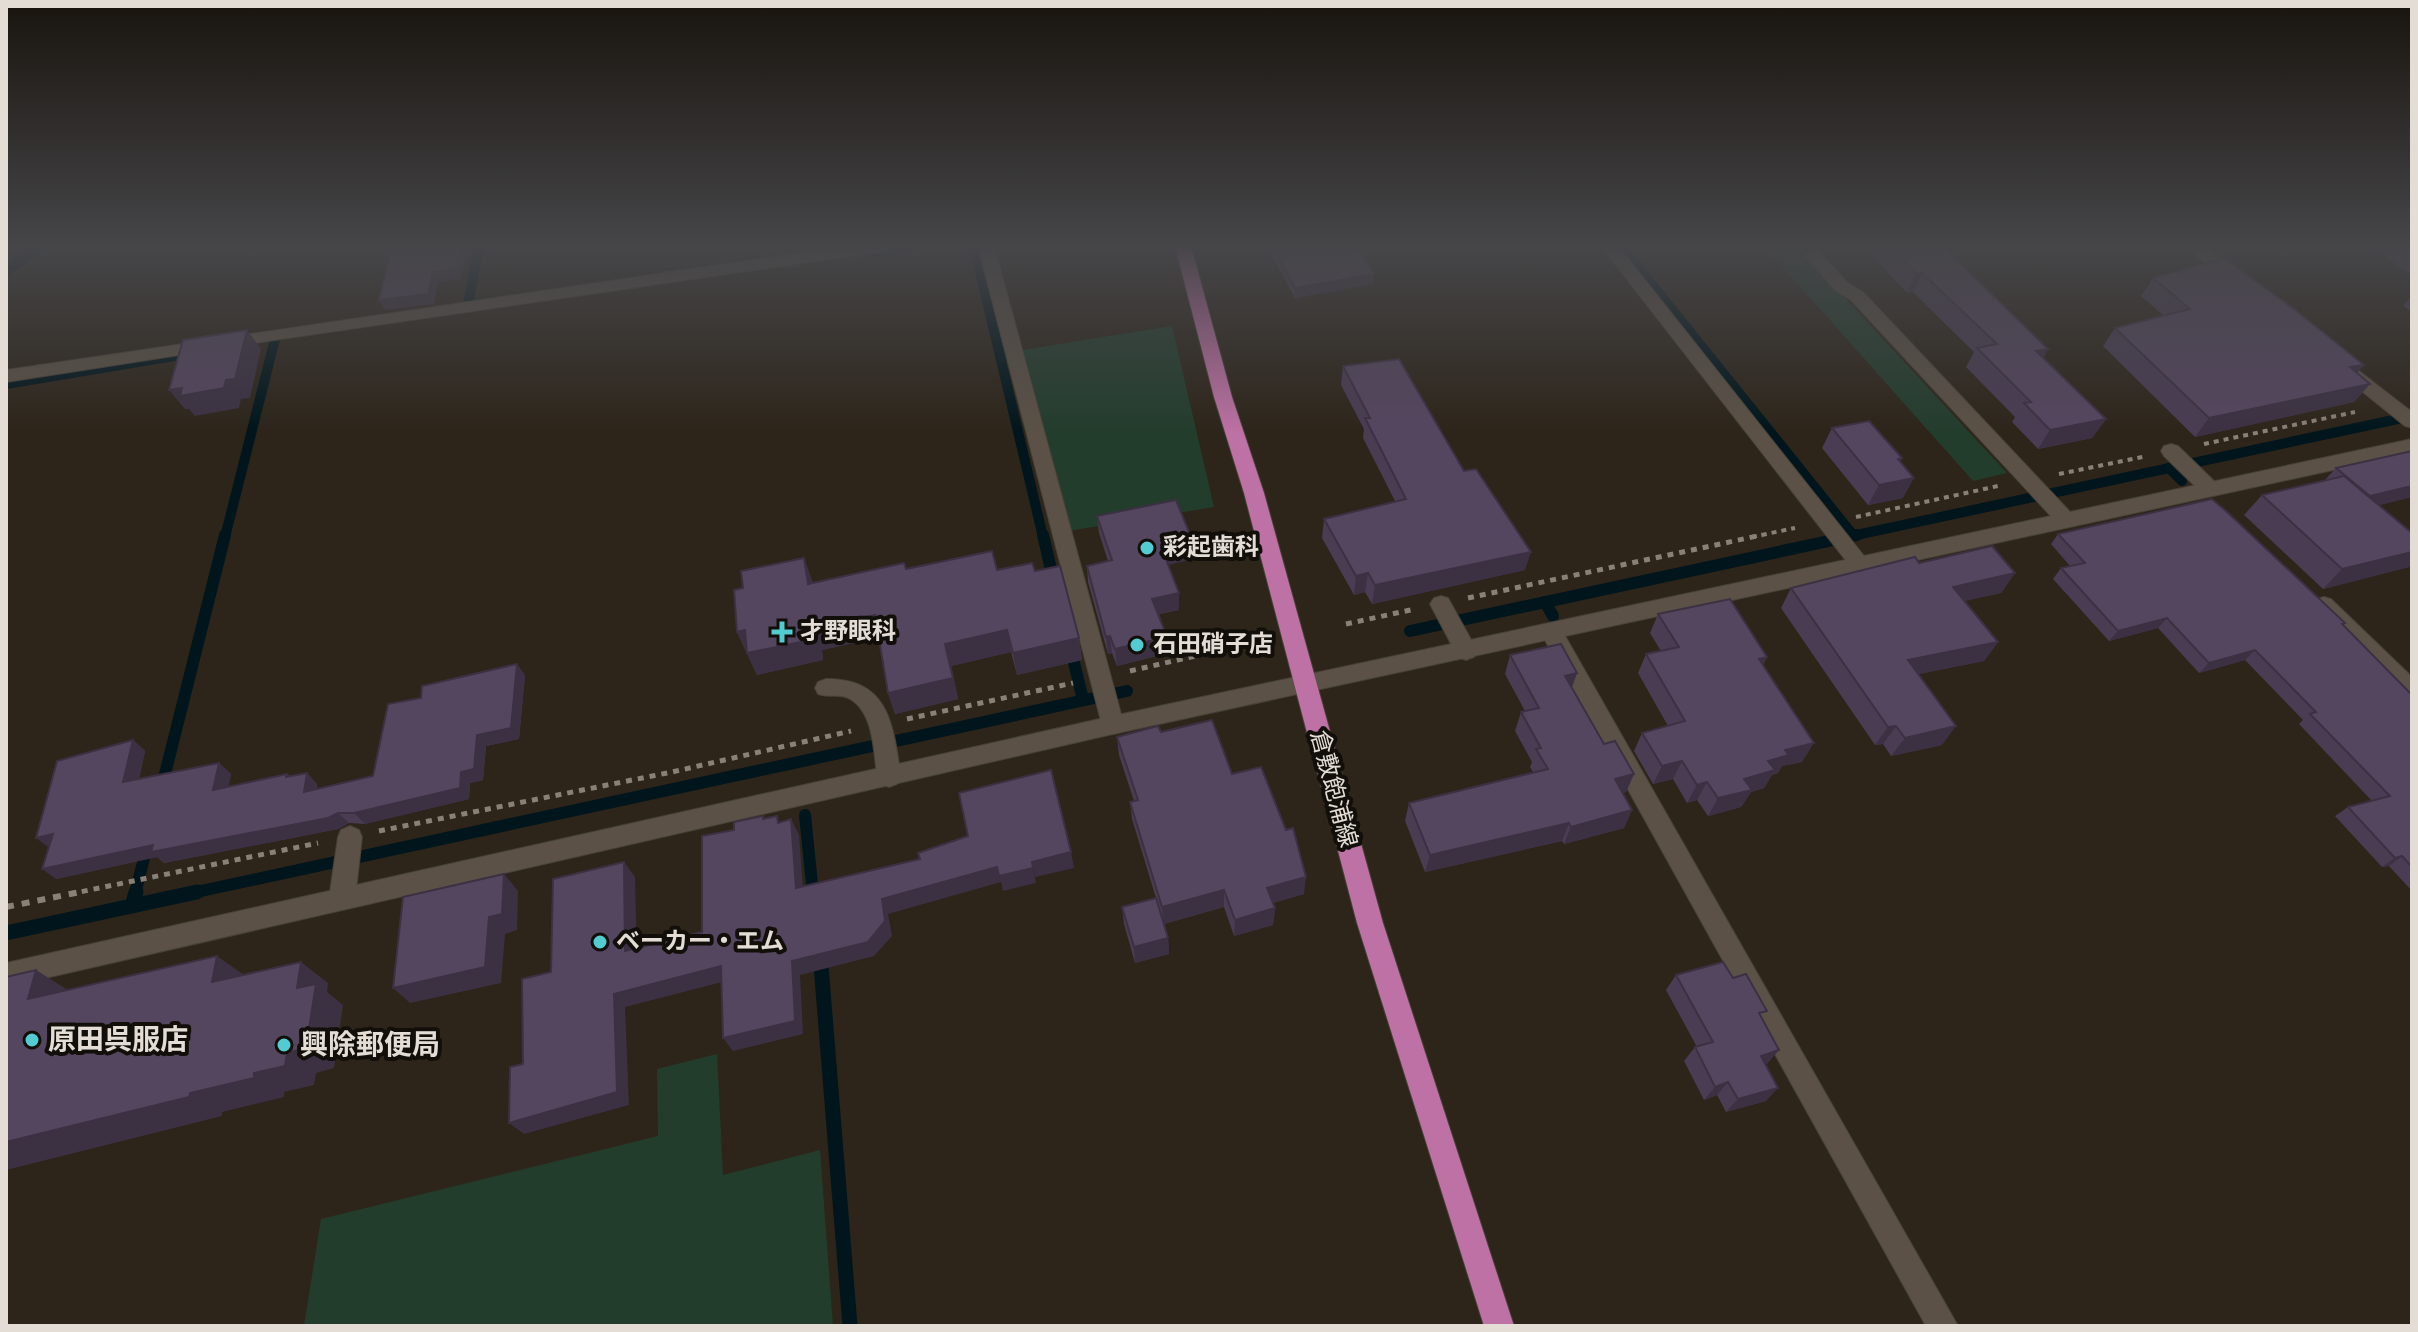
<svg xmlns="http://www.w3.org/2000/svg" width="2418" height="1332" font-family="Spectral,'Noto Sans JP',serif">
	<style>
		.green { fill: #233d2d }
		.lines { fill: none; stroke-linecap: round; stroke-linejoin: round }
		.stream-far2 { stroke: #00161c; stroke-width: 10 }
		.stream-far1 { stroke: #00161c; stroke-width: 12 }
		.stream { stroke: #00161c; stroke-width: 15 }
		.service-casing { stroke: #464037; stroke-width: 2 }
		.minor-casing { stroke: #464037; stroke-width: 2 }
		.tertiary-casing { stroke: #464037; stroke-width: 2 }
		.primary-casing { stroke: #464037; stroke-width: 2 }
		.path-far2 { stroke: #888178; stroke-width: 4; stroke-dasharray: 5 5; stroke-linecap: butt }
		.path-far1 { stroke: #888178; stroke-width: 5; stroke-dasharray: 6 6; stroke-linecap: butt }
		.path { stroke: #888178; stroke-width: 6; stroke-dasharray: 8 8; stroke-linecap: butt }
		.service { fill: #5b5146; fill-rule: evenodd }
		.minor { fill: #5b5146; fill-rule: evenodd }
		.tertiary { fill: #5b5146; fill-rule: evenodd }
		.primary { fill: #bd71a4; fill-rule: evenodd }
		.wall { fill: #493c53 }
		.shaded-wall { fill: #3c3143 }
		.building { fill: #554660; stroke: #3c3143; stroke-width: 2 }
		.poi-dot { fill: #52ccd0; stroke: #120f0a; stroke-width: 3 }
		.labels { text-anchor: middle; dominant-baseline: central; stroke-width: 8; stroke-linejoin: round; paint-order: stroke }
		.poi-label { font-size: 24px; font-weight: bold; fill: #e3ddd6; stroke: #120f0a; text-anchor: start }
		.street-label { font-size: 24px; fill: #e3ddd6; stroke: #120f0a }
		.near-poi-label { font-size: 28px; font-weight: bold; fill: #e3ddd6; stroke: #120f0a; text-anchor: start }
	</style>
	<rect width="100%" height="100%" fill="#2d251a"/>
	<g class="green">
		<path d="M1764,246H1797L2007,473L1973,481Z"/>
		<path d="M1172,326L1214,507L1068,531L1022,350Z"/>
		<path d="M717,1054L723,1175L820,1150L833,1326H304L321,1219L658,1136L657,1069Z"/>
	</g>
	<g class="lines">
		<g class="stream-far2">
			<path d="M974,246L1043,537"/>
			<path d="M1621,246L1853,535"/>
			<path d="M871,253L915,246"/>
			<path d="M6,271L42,246"/>
			<path d="M469,300L479,246"/>
			<path d="M6,384L192,353"/>
			<path d="M2169,468L2182,481"/>
			<path d="M225,537L275,339"/>
			<path d="M1847,537L2412,416"/>
		</g>
		<g class="stream-far1">
			<path d="M1043,535L1054,582"/>
			<path d="M1545,602L1553,616"/>
			<path d="M1410,631L1857,535"/>
			<path d="M1070,646L1083,700"/>
			<path d="M161,790L225,535"/>
			<path d="M805,815L813,894"/>
			<path d="M135,894L147,846"/>
			<path d="M187,894L1127,691"/>
		</g>
		<g class="stream">
			<path d="M813,892L814,899"/>
			<path d="M132,906L136,892"/>
			<path d="M6,933L197,892"/>
			<path d="M820,953L850,1326"/>
		</g>
		<defs>
			<g id="service">
				<path d="M1601,246H1618L1868,561L1871,566L1868,571H1854Z"/>
				<path d="M2171,444L2178,446L2216,483L2219,488L2216,493H2202L2164,456L2161,451L2164,446Z"/>
				<path d="M1441,596L1448,598L1474,645L1477,651L1474,657L1466,660L1458,657L1430,604L1434,598Z"/>
				<path d="M826,679C890,678 893,726 901,777L897,784L889,787L881,784L877,777C874,753 874,713 850,699C841,693 828,698 818,694L815,688L818,682Z"/>
				<path d="M350,826L359,830L362,837L355,899L351,907L342,910L333,907L329,899L338,837L341,830Z"/>
			</g>
			<g id="minor">
				<path d="M848,246H894L886,251L281,339L6,382V370Z"/>
				<path d="M978,246H994L1124,725L1121,732L1113,734L1105,732L1102,725Z"/>
				<path d="M1796,246H1813L1848,283L1863,292L2074,516L2077,521L2074,526H2060L1851,300L1836,291Z"/>
				<path d="M2186,246H2205L2242,279L2240,283H2228Z"/>
				<path d="M2344,362L2350,364L2412,412V428L2405,426L2338,372L2335,368Z"/>
				<path d="M2324,597L2331,599L2412,677V700L2404,697L2317,611L2313,605L2317,599Z"/>
				<path d="M1552,625L1560,627L1958,1326H1926L1541,633L1544,627Z"/>
			</g>
			<path id="tertiary" d="M2412,439V453L1113,734L6,987V963L1113,716Z"/>
			<path id="primary" d="M1175,246H1191L1232,397L1264,493L1383,923L1514,1326H1484L1357,923L1244,493L1214,397Z"/>
		</defs>
		<use href="#service" class="service-casing"/>
		<use href="#minor" class="minor-casing"/>
		<use href="#tertiary" class="tertiary-casing"/>
		<use href="#primary" class="primary-casing"/>
		<g class="path-far2">
			<path d="M2204,444L2355,412"/>
			<path d="M2059,474L2147,456"/>
			<path d="M1856,517L1998,486"/>
			<path d="M1752,537L1795,528"/>
		</g>
		<g class="path-far1">
			<path d="M1468,598L1762,535"/>
			<path d="M1346,624L1415,609"/>
			<path d="M1130,671L1243,645"/>
			<path d="M907,719L1073,683"/>
			<path d="M379,831L672,772L851,731"/>
			<path d="M70,894L318,843"/>
		</g>
		<path class="path" d="M6,907L80,892"/>
		<use href="#service" class="service"/>
		<use href="#minor" class="minor"/>
		<use href="#tertiary" class="tertiary"/>
		<use href="#primary" class="primary"/>
	</g>
	<g class="wall">
		<path d="M1267,246H1357L1373,284L1295,298Z"/>
		<path d="M1868,246H1942L2048,349L2043,358L2106,419L2092,438L2038,449L2012,422L2015,417L1966,367L1974,352L1913,292L1907,293L1866,249Z"/>
		<path d="M2370,246H2412V275Z"/>
		<path d="M2153,278L2364,365L2357,373L2370,384L2354,402L2195,437L2103,346L2115,328L2163,315L2141,296Z"/>
		<path d="M2412,295V312L2403,306Z"/>
		<path d="M1343,366L1464,471L1525,570L1372,604L1365,592L1354,595L1322,538L1324,519L1395,501L1363,438L1364,429L1341,385Z"/>
		<path d="M1832,428L1902,458L1900,462L1903,498L1868,505L1822,448Z"/>
		<path d="M2412,451V497L2379,505L2409,567L2323,589L2244,515L2262,495L2325,480L2336,468Z"/>
		<path d="M1097,516L1194,559L1168,564L1179,610L1159,614L1167,637L1168,653L1117,666L1112,653L1108,654L1088,582L1087,566L1108,561L1099,533Z"/>
		<path d="M2058,534L2345,623L2343,625L2412,695V891L2389,866L2382,867L2335,816L2348,807L2372,801L2299,724L2303,720L2245,660L2199,673L2158,628L2109,641L2053,579L2061,568L2070,566L2051,544Z"/>
		<path d="M1919,563L2015,573L2001,593L1964,601L1998,642L1984,661L1918,674L1942,745L1891,756L1883,744L1875,745L1781,608L1791,588Z"/>
		<path d="M906,569L1035,571L1079,638L1082,660L1017,675L1011,652L951,666L958,699L895,714L888,693L879,637L822,650L823,660L757,675L737,632L812,580L813,583Z"/>
		<path d="M1658,614L1767,657L1763,665L1802,762L1782,766L1778,773L1772,775L1764,788L1751,792L1741,807L1708,816L1697,800L1687,803L1673,779L1653,784L1634,751L1642,733L1668,726L1638,673L1646,654L1661,651L1650,633Z"/>
		<path d="M1510,655L1577,673L1572,688L1604,744L1634,774L1626,792L1623,793L1632,810L1624,828L1564,844L1562,841L1425,872L1405,821L1409,803L1533,772L1530,767L1532,762L1515,731L1521,712L1525,711L1505,674Z"/>
		<path d="M525,675L519,739L486,746L483,780L470,783L469,799L365,824L349,823L338,829L164,863L157,857L56,879L133,740L145,751L139,779L219,763L231,774L228,787L287,774L290,776L307,773L317,784V789L373,776Z"/>
		<path d="M1161,732L1232,774L1304,894L1273,903L1275,908L1273,925L1234,936L1224,907L1164,924L1168,938L1169,954L1135,963L1124,924L1122,907L1156,898L1132,819L1130,802L1134,801L1119,755L1117,737Z"/>
		<path d="M1676,975L1733,978L1762,1017L1779,1050L1765,1065L1766,1101L1726,1112L1717,1095L1704,1100L1684,1061L1695,1047H1697L1666,990Z"/>
	</g>
	<g class="shaded-wall">
		<path d="M461,246H468L461,279L438,282L434,304L385,310L379,300L433,272Z"/>
		<path d="M1922,273L1913,292L1907,293L1916,274Z"/>
		<path d="M1374,274L1373,284L1295,298V288Z"/>
		<path d="M247,330L261,349L250,398L241,399L239,408L195,416L189,409H185L169,390L226,380Z"/>
		<path d="M2048,349L2036,368V351Z"/>
		<path d="M2364,365L2348,383L2350,367Z"/>
		<path d="M2370,384L2354,402L2195,437L2209,418Z"/>
		<path d="M2106,419L2092,438L2038,449L2050,430Z"/>
		<path d="M1914,478L1903,498L1868,505L1879,485Z"/>
		<path d="M2412,486V497L2355,511L2370,496Z"/>
		<path d="M1193,542L1194,559L1163,566L1162,549Z"/>
		<path d="M1531,552L1525,570L1372,604L1375,585Z"/>
		<path d="M2412,552V564L2409,567L2323,589L2342,569Z"/>
		<path d="M804,558L812,580L816,606L808,584Z"/>
		<path d="M1368,573L1365,592L1354,595L1356,576Z"/>
		<path d="M2015,573L2001,593L1940,606L1953,587Z"/>
		<path d="M1179,593V610L1153,615L1152,599Z"/>
		<path d="M875,615L882,637L822,650L823,660L757,675L737,632L745,630L813,629Z"/>
		<path d="M2167,618L2158,628L2109,641L2118,631Z"/>
		<path d="M1007,630L1011,652L951,666L958,699L895,714L888,693L945,644Z"/>
		<path d="M1110,636L1112,653L1108,654L1106,637Z"/>
		<path d="M1167,637L1168,653L1117,666L1115,649Z"/>
		<path d="M1079,638L1082,660L1017,675L1013,653Z"/>
		<path d="M1998,642L1984,661L1895,679L1908,660Z"/>
		<path d="M2255,650L2245,660L2199,673L2209,663Z"/>
		<path d="M1767,657L1757,676L1759,659Z"/>
		<path d="M517,664L525,675L519,739L486,746L483,780L470,783L469,799L365,824L354,813L461,772L477,735Z"/>
		<path d="M1577,673L1570,692L1565,676Z"/>
		<path d="M1896,726L1883,744L1875,745L1888,727Z"/>
		<path d="M1956,726L1942,745L1891,756L1905,738Z"/>
		<path d="M133,740L145,751L136,793L123,782Z"/>
		<path d="M1814,743L1802,762L1782,766L1778,773L1772,775L1764,788L1751,792L1741,807L1708,816L1718,798L1768,761L1785,750Z"/>
		<path d="M1682,761L1673,779L1653,784L1662,766Z"/>
		<path d="M219,763L231,774L225,801L213,790Z"/>
		<path d="M307,773L317,784L314,802L304,792Z"/>
		<path d="M1634,774L1626,792L1607,797L1615,779Z"/>
		<path d="M1707,782L1697,800L1687,803L1697,785Z"/>
		<path d="M1632,810L1624,828L1564,844L1571,827Z"/>
		<path d="M338,813L349,823L338,829L164,863L157,857L56,879L42,869L153,845Z"/>
		<path d="M791,819L799,835L804,903L796,888Z"/>
		<path d="M1569,823L1562,841L1425,872L1430,855Z"/>
		<path d="M53,834L51,849L36,838Z"/>
		<path d="M1071,852L1074,868L1035,877L1032,862Z"/>
		<path d="M2402,856L2389,866L2382,867L2395,858Z"/>
		<path d="M624,862L635,877L637,965L625,951Z"/>
		<path d="M997,867L1033,868L1036,883L1003,891L1001,882L888,914L892,936L874,956L800,975L803,1034L733,1051L723,1038L792,961L882,899Z"/>
		<path d="M504,874L518,891L517,930L505,934L501,983L410,1003L393,988L489,917Z"/>
		<path d="M1306,877L1304,894L1266,905L1267,888Z"/>
		<path d="M1224,890V907L1163,924L1162,907Z"/>
		<path d="M1275,908L1273,925L1234,936L1235,920Z"/>
		<path d="M1168,938L1169,954L1135,963L1134,947Z"/>
		<path d="M217,956L247,977L212,982Z"/>
		<path d="M301,962L328,983L327,992L343,1005L334,1068L316,1073L314,1085L284,1092V1097L222,1112V1116L6,1170V1142L190,1093L254,1073L297,988Z"/>
		<path d="M721,966L730,980L625,1007L629,1105L524,1134L509,1123L614,994Z"/>
		<path d="M36,970L71,992L28,999Z"/>
		<path d="M1779,1050L1767,1064L1749,1070L1761,1056Z"/>
		<path d="M1728,1082L1717,1095L1704,1100L1715,1087Z"/>
		<path d="M1778,1088L1766,1101L1726,1112L1738,1099Z"/>
	</g>
	<g class="building">
		<path d="M392,246H461L456,269L433,272L428,294L379,300Z"/>
		<path d="M1273,246H1357L1374,274L1295,288Z"/>
		<path d="M1891,246H1942L2048,349L2036,351L2106,419L2050,430L2024,403L2031,402L1977,348L1997,344L1922,273L1916,274Z"/>
		<path d="M2402,246H2412V253Z"/>
		<path d="M2224,258L2294,309L2364,365L2350,367L2370,384L2209,418L2115,328L2190,309L2153,278Z"/>
		<path d="M247,330L235,379L226,380L224,388L180,396L182,388L169,390L183,340Z"/>
		<path d="M1399,359L1464,471L1476,469L1531,552L1375,585L1368,573L1356,576L1324,519L1406,499L1365,418H1370L1343,366Z"/>
		<path d="M1869,421L1902,458L1898,459L1914,478L1879,485L1832,428Z"/>
		<path d="M2412,451V486L2370,496L2336,468Z"/>
		<path d="M2344,476L2412,533V552L2342,569L2262,495Z"/>
		<path d="M2212,499L2226,511L2345,623L2342,624L2412,695V867L2402,856L2395,858L2348,807L2390,796L2310,714L2316,712L2255,650L2209,663L2167,618L2118,631L2061,568L2085,563L2058,534Z"/>
		<path d="M1176,500L1193,542L1162,549L1179,593L1152,599L1167,637L1115,649L1110,636L1106,637L1087,566L1112,560L1097,516Z"/>
		<path d="M1992,546L2015,573L1953,587L1998,642L1908,660L1956,726L1905,738L1896,726L1888,727L1791,588L1915,557L1919,563Z"/>
		<path d="M992,551L997,570L1032,563L1035,571L1060,566L1079,638L1013,653L1007,630L945,644L953,678L888,693L875,615L813,629L815,639L747,653L745,630L737,632L734,590L743,588L741,571L804,558L808,584L904,563L906,569Z"/>
		<path d="M1730,599L1767,657L1759,659L1814,743L1785,750L1789,755L1768,761L1775,770L1744,779L1752,790L1718,798L1707,782L1697,785L1682,761L1662,766L1642,733L1685,721L1646,654L1679,647L1658,614Z"/>
		<path d="M1561,644L1577,673L1565,676L1604,744L1615,741L1634,774L1615,779L1632,810L1571,827L1569,823L1430,855L1409,803L1548,769L1536,749L1541,748L1521,712L1539,708L1510,655Z"/>
		<path d="M517,664L511,728L477,735L474,769L461,772L460,788L354,813H338L328,818L151,852L153,845L42,869L53,834L36,838L57,761L133,740L123,782L219,763L213,790L287,774L286,777L307,773L304,792L373,776L388,704L421,698L422,686Z"/>
		<path d="M1212,720L1232,774L1261,767L1286,830L1293,828L1306,877L1267,888L1275,908L1235,920L1224,890L1162,907L1130,802L1138,800L1117,737L1158,726L1161,732Z"/>
		<path d="M1051,770L1071,852L1032,862L1033,868L999,876L997,867L882,899L885,921L868,942L792,961L795,1021L723,1038L721,966L614,994L617,1092L509,1123L510,1067L523,1064L522,979L551,972L553,879L624,862L625,951L702,932V836L734,830V822L763,816V819L777,816L778,823L791,819L796,888L920,859L918,853L968,836L959,793Z"/>
		<path d="M504,874L502,914L489,917L485,967L393,988L403,897Z"/>
		<path d="M1156,898L1168,938L1134,947L1122,907Z"/>
		<path d="M217,956L212,982L301,962L297,988L316,984L306,1048L287,1053L285,1066L254,1073V1078L190,1093L189,1097L6,1142V977L36,970L28,999Z"/>
		<path d="M1723,962L1733,978L1746,974L1767,1011L1759,1013L1779,1050L1761,1056L1778,1088L1738,1099L1728,1082L1715,1087L1695,1047L1713,1042L1676,975Z"/>
	</g>
	<linearGradient id="sky" x2="0" y2="1"><stop stop-color="#19140e"/><stop offset="0.57" stop-color="#464649"/><stop offset="1" stop-color="#464649" stop-opacity="0"/></linearGradient>
	<rect width="2418" height="433" fill="url(#sky)"/>
	<g class="poi-dot">
		<circle cx="1147" cy="548" r="8"/>
		<path d="M778 620h8v8h8v8h-8v8h-8v-8h-8v-8h8z"/>
		<circle cx="1137" cy="645" r="8"/>
		<circle cx="600" cy="942" r="8"/>
		<circle cx="32" cy="1040" r="8"/>
		<circle cx="284" cy="1045" r="8"/>
	</g>
	<g class="labels">
		<g class="poi-label">
			<text x="1163" y="548">彩起歯科</text>
			<text x="800" y="632">才野眼科</text>
			<text x="1153" y="645">石田硝子店</text>
			<text x="616" y="942">ベーカー・エム</text>
		</g>
		<g class="street-label">
			<text transform="translate(1333 789) rotate(75)">倉敷飽浦線</text>
		</g>
		<g class="near-poi-label">
			<text x="48" y="1040">原田呉服店</text>
			<text x="300" y="1045">興除郵便局</text>
		</g>
	</g>
	<rect width="2418" height="1332" fill="none" stroke="#e3ddd6" stroke-width="16"/>
</svg>
